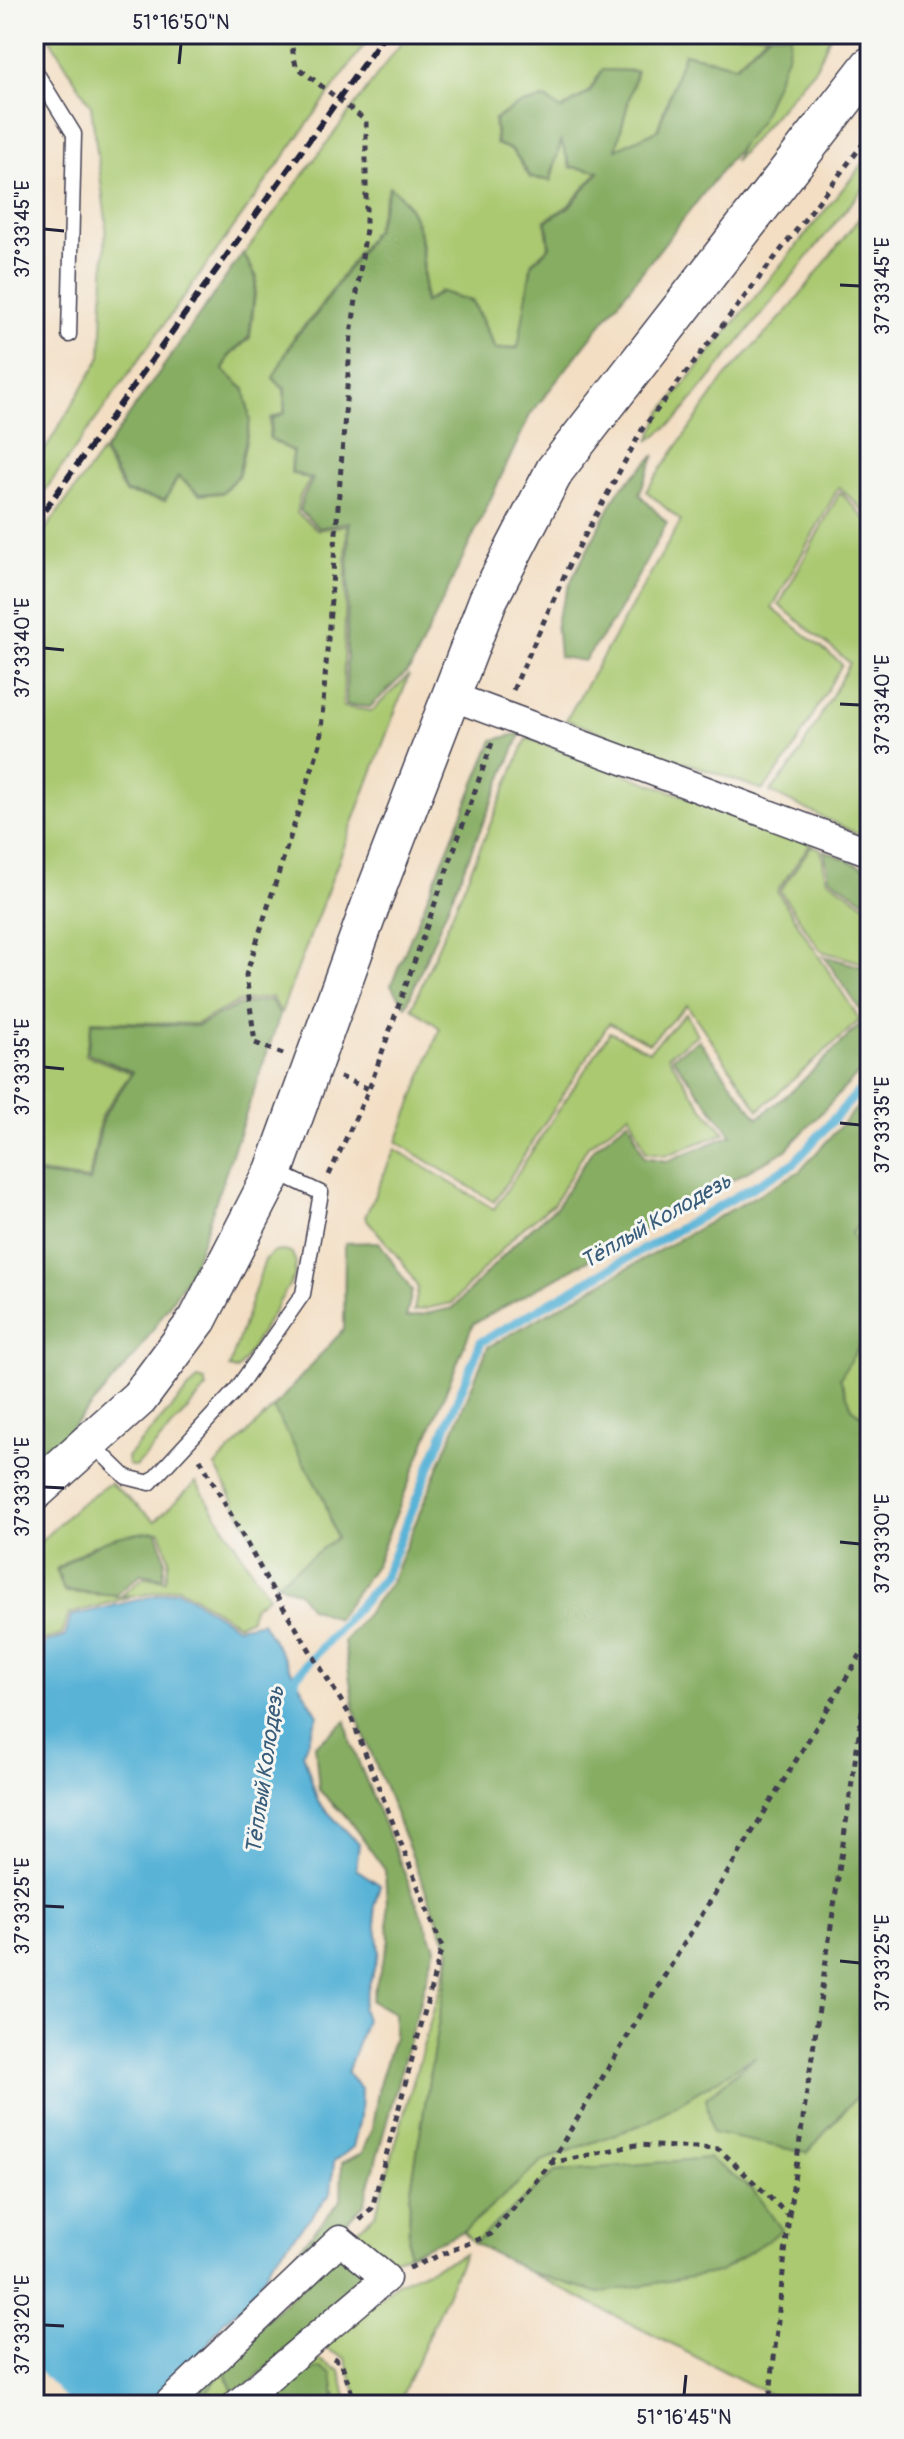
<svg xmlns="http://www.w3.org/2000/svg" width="904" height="2439" font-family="Pangolin,sans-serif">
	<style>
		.green { fill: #aac971; stroke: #667656; stroke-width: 2 }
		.forest { fill: #87ad63; stroke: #54684f; stroke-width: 2 }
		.water { fill: #59b3d7; stroke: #3e6a89; stroke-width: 2 }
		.pier { fill: #f3dec3 }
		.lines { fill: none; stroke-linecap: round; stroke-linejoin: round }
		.stream { stroke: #59b3d7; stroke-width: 9 }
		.lane-casing { stroke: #413e4f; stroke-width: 17 }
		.street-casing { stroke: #413e4f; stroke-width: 31 }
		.secondary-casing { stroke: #413e4f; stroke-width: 41 }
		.path { stroke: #413e4f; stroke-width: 5; stroke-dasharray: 6 6; stroke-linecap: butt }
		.lane { stroke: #fff; stroke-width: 14 }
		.street { stroke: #fff; stroke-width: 28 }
		.secondary { stroke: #fff; stroke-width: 38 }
		.rail { stroke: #22223b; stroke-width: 6; stroke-dasharray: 12 6; stroke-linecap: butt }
		.ticks { fill: none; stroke: #22223b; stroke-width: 3 }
		.labels { text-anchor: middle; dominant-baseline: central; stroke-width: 6; stroke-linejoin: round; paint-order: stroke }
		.water-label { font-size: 22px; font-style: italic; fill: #385c79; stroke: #f6f6f2 }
		.neatline { fill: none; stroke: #22223b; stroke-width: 3 }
		.ticks-label { font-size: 20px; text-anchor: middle; fill: #22223b }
	</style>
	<rect width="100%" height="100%" fill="#f6f6f2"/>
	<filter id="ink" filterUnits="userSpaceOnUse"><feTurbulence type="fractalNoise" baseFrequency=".0125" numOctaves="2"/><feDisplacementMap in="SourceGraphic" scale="16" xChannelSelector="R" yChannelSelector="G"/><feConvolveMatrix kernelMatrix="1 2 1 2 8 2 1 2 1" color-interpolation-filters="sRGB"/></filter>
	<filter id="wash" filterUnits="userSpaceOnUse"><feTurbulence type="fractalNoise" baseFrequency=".006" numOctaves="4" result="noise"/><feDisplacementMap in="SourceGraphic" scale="32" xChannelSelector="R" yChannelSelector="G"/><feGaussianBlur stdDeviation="1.8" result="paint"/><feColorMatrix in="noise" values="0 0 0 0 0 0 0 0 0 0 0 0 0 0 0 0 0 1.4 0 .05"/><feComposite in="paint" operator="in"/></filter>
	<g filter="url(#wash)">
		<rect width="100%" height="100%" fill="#f3dec3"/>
		<g class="green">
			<path d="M47,34H372L34,506V468L101,357L106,220L91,106Z"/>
			<path d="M408,34H767L736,65L684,53L657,130L616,149L637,71L602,70L589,91L561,110L546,98L518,105L494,119L496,144L513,151L530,178L551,181L561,141L570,167L599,171L568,206L545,220L549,247L531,263L527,304L518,347L496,349L473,301L440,291L425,302C423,260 428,211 389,186L375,229L315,314L295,335L273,378L284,390V413L270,418L269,438L292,452L291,473L310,480L300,496L297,513L318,530L347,525L343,707L372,711L409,675L281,1013L272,997L238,1002L196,1024L92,1021L85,1055L131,1073L101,1116L89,1180L34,1172V545L102,452L125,493L165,501L178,477L200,495L222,493L239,475L250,421L245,389L223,370L230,356L250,338L257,277L244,254Z"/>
			<path d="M786,34H831L816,67L734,162Z"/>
			<path d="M870,155V180L677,419L649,441L662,412Z"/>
			<path d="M870,204V517L839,487L772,608L842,664L789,757L763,790L566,720L681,521L646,491L726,376L789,309Z"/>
			<path d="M840,492L870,524V840L770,792L795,762L850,663L779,605Z"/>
			<path d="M527,738L811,843L777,891L860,1020L759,1110L687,1005L649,1043L609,1023L494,1202L397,1142L440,1028L412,1008Z"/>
			<path d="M812,845L821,849L826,878L870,908V965L821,951L780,891Z"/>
			<path d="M686,1013L697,1035L668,1056L703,1108L725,1133L667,1155L646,1152L630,1114L588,1146L554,1203L517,1233L452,1303L414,1311L418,1288L404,1264L365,1217L395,1149L494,1209L610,1032L649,1051Z"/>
			<path d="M870,1210V1276L851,1233Z"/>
			<path d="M283,1251L292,1253L296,1263L294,1277L244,1361L237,1370L229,1368L265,1260L273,1252Z"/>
			<path d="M870,1327V1421L852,1408L840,1378Z"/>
			<path d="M198,1379L205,1381L207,1388L136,1467L128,1465L127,1457Z"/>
			<path d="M273,1408L324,1499L336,1538L277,1583L215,1466Z"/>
			<path d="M196,1482L268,1596L253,1607L251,1618L238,1624L178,1587L138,1596L122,1595L144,1577L166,1580L169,1558L160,1531C112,1535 95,1541 56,1569L64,1592L130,1597L69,1614L62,1635L43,1640L34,1659V1548L77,1506L110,1483L155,1521Z"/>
			<path d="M450,1952L410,2195L408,2254L383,2262L352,2235L376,2213Z"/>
			<path d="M764,2051L807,2153L870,2081V2152L863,2158L870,2178V2405H770L771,2395L529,2272L600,2293L555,2172L474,2243L463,2232L544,2160L646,2123Z"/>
			<path d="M464,2254L398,2405H360L345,2358L320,2346L397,2283Z"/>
			<path d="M309,2355L340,2371L348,2405H336L337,2394L291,2379L277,2405H248Z"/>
			<path d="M223,2367L235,2396L225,2405H188Z"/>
		</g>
		<g class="forest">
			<path d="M769,34H791L787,56L760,121L530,415L411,668L370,707L346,705L349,522L319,528L300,511L303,497L313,479L292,472L293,451L270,438L272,419L285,413V388L273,378L296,336L316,315L376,229L390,187C428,218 421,258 424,303L441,292L472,302L495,350L518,348L532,264L550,247L547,221L569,207L600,171L571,167L561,141L550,180L531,177L513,150L497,144L495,120L518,105L546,99L561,110L590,92L602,70L636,71L616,149L658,130L684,53L736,66Z"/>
			<path d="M243,253L256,278L249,337L229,355L223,370L245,390L250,421L238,475L222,492L200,494L178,476L165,500L126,492L104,451Z"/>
			<path d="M655,455L639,494L667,523L615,618L584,661L559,657L556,620L573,577L619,490Z"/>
			<path d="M521,733L406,1006L391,985L493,740Z"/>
			<path d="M824,850L870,870V904L829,877Z"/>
			<path d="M824,956L870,969V1061L786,1150L473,1324L376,1564L337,1619L310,1608L298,1592L277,1583L336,1538L324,1499L273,1408L344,1329L345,1243L379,1242L412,1291L406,1318L453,1308L521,1237L557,1206L593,1149L629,1120L644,1157L667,1161L732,1135L672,1057L699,1040L758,1118L794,1089L866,1019Z"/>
			<path d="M271,1000L280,1015L192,1270L136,1355L34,1470V1174L90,1182L103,1117L133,1072L87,1053L92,1022L197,1026L239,1005Z"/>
			<path d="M870,1093V1210L851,1233L870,1276V1327L840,1378L852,1408L870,1421V2081L807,2153L712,2133L706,2098L756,2056L646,2123L544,2160L463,2232L408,2254L410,2195L450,1952L355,1712L344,1642L391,1582L488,1347L800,1171Z"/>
			<path d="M157,1531L165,1559L163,1578L141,1574L116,1595L64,1590L57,1570C95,1542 109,1535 157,1531Z"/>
			<path d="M346,1721L351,1744L435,1947L364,2204L276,2295L260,2294L341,2200L342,2163L362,2153L372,2128L379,2085L394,2036V2013L371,2001L389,1940L385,1870L348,1819L319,1790L315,1745Z"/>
			<path d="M708,2158L753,2190L782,2230L720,2272L599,2293L529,2272L474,2243L555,2172Z"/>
			<path d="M336,2251L372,2278L235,2396L223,2368C214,2385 199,2405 179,2405Z"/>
			<path d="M320,2368L332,2374L336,2405H277L291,2379Z"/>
		</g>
		<path class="water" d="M178,1590L237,1627L262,1622L318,1715L303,1753L318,1802L359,1844L356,1869L380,1885L374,1906L379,1952L362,2008L366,2020L347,2073L361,2089L360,2118L353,2147L334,2162L331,2193L271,2263L252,2297L224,2321L205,2348L149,2405H34V1667L46,1642L65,1637L71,1616Z"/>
		<path class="pier" d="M34,2365L71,2405H43L34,2395Z"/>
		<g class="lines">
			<path class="stream" d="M294,1688L296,1676L384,1578L481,1342L793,1164L870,1079"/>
		</g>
	</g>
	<g filter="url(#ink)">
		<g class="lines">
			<defs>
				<g id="lane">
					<path d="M34,69L74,134L69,335"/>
					<path d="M91,1443L126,1477L150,1483L236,1390L303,1294L321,1193L275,1171"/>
				</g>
				<g id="street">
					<path d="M451,696L870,852"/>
					<path d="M167,2405L340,2240L386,2278L236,2405"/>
				</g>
				<path id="secondary" d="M34,1492L139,1398L198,1319L274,1171L372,901L488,600L555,470L870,66"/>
			</defs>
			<use href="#lane" class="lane-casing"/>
			<use href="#street" class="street-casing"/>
			<use href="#secondary" class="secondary-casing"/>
			<g class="path">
				<path d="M513,690L570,563L643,428L870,135"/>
				<path d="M283,1054L255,1043L246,975L320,744L351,335L366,229V121L296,66L289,34"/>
				<path d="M340,1077L369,1089"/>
				<path d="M329,1175L369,1089L493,740"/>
				<path d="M200,1459L272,1589L351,1717L442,1947L372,2208L360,2220"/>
				<path d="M551,2162L870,1639"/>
				<path d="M789,2215L870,1658"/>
				<path d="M409,2268L491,2234L551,2163L636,2145L719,2149L789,2216L769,2405"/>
				<path d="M333,2358L341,2362L356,2405"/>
			</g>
			<use href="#lane" class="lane"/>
			<use href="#street" class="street"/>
			<use href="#secondary" class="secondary"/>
			<path class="rail" d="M34,525L385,34"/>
		</g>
	</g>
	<path class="ticks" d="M179,64L181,44M44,229L64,231M840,285L860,286M44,648L64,650M840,704L860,705M44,1067L64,1069M840,1123L860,1125M44,1487L64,1488M840,1542L860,1544M44,1906L64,1907M840,1961L860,1963M44,2325L64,2326M684,2395L686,2375"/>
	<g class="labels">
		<g class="water-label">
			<text transform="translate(656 1221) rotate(-30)">Тёплый Колодезь</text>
			<text transform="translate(265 1770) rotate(-82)">Тёплый Колодезь</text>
		</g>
	</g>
	<rect width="904" height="2439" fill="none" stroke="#f6f6f2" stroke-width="88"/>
	<rect x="44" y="44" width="816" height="2351" class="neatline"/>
	<g class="ticks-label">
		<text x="181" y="29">51°16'50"N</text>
		<text transform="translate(22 229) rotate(-90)" y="7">37°33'45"E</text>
		<text transform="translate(882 286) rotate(-90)" y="7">37°33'45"E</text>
		<text transform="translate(22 648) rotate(-90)" y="7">37°33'40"E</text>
		<text transform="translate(882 705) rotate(-90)" y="7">37°33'40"E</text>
		<text transform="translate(22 1067) rotate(-90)" y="7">37°33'35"E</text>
		<text transform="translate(882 1125) rotate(-90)" y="7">37°33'35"E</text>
		<text transform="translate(22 1487) rotate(-90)" y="7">37°33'30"E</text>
		<text transform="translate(882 1544) rotate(-90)" y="7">37°33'30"E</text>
		<text transform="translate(22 1906) rotate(-90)" y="7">37°33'25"E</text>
		<text transform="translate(882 1963) rotate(-90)" y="7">37°33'25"E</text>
		<text transform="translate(22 2325) rotate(-90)" y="7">37°33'20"E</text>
		<text x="684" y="2424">51°16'45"N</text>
	</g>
</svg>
